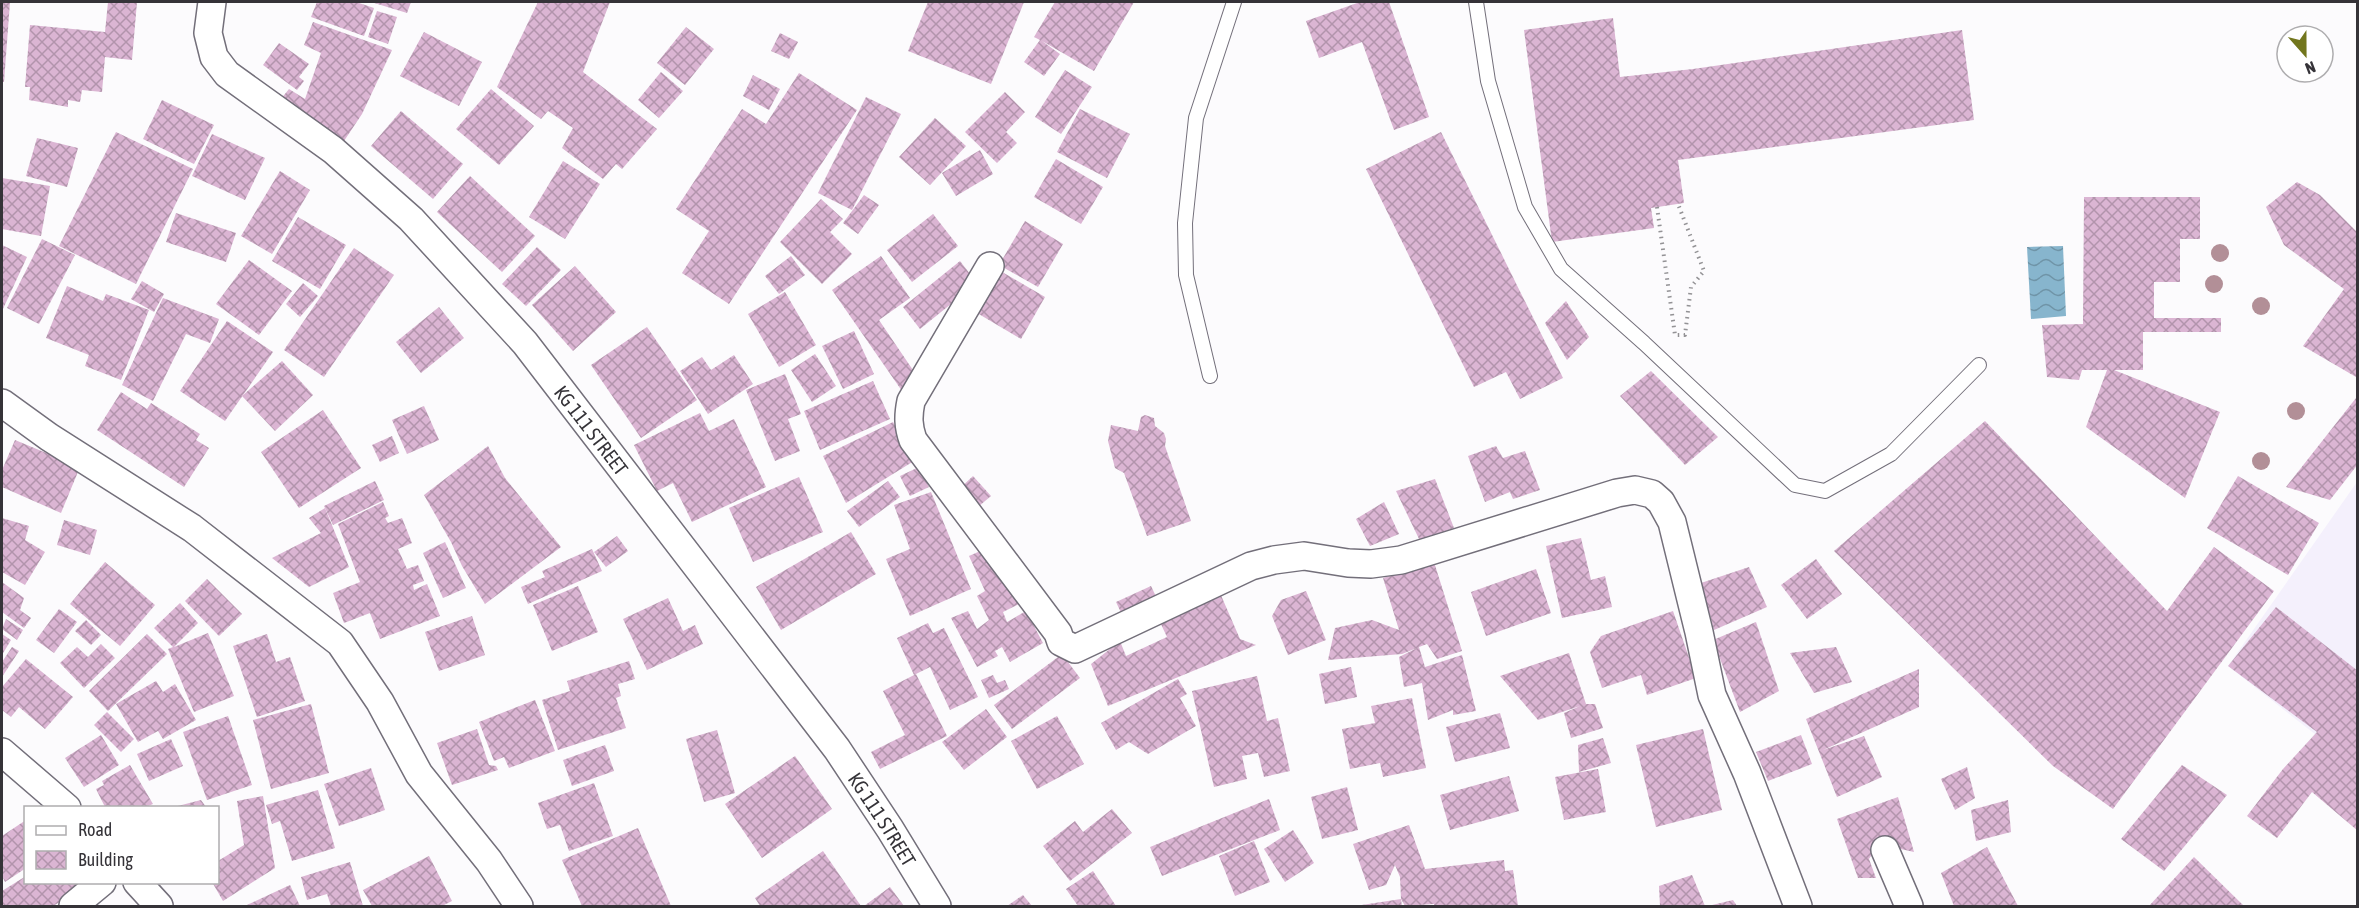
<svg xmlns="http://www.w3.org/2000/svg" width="2359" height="908" font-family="'Asap Condensed',sans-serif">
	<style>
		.built { fill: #f4f0fc }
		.water { fill: url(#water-waves) }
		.building { fill: url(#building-cross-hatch) }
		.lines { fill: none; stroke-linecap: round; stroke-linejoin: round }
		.service-casing { stroke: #736f7a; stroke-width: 16 }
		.minor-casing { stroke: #736f7a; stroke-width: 30 }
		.path { stroke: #939295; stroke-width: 4; stroke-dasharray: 1.5 4.5; stroke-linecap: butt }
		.service { stroke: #fff; stroke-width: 14 }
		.minor { stroke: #fff; stroke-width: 27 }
		.tree { fill: #b28f97 }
		.labels { text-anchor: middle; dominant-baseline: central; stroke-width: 4.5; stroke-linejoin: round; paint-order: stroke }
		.street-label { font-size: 20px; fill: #353338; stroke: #fff }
	</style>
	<defs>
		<pattern id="water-waves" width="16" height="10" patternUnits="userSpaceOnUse" patternTransform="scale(1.5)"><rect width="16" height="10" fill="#87b5cd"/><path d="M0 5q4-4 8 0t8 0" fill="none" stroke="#6f94a7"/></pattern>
		<pattern id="building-cross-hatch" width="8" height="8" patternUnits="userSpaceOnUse" patternTransform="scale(1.5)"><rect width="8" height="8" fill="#dbb5d3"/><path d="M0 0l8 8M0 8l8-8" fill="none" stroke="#b294ac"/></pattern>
	</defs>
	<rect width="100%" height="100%" fill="#fcfbfd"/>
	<path class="built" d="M2357,482V767L2228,666Z"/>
	<path class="water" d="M2063,246L2066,316L2031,319L2027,247Z"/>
	<g class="building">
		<path d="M2,2H10L4,82H2Z"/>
		<path d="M108,2H137L132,60L105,57L102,92L82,90L80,102L68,100V107L29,100L30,87H25L30,25L105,32Z"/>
		<path d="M317,2H356L374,8L364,36L311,17Z"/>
		<path d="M371,2H411L407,13Z"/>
		<path d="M538,2H610L583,72L657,129L622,169L616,164L603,179L562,148L573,128L548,111L541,119L497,87Z"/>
		<path d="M928,2H1024L991,84L908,51Z"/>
		<path d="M1055,2H1134L1094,71L1042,41L1060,54L1044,76L1024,62L1040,40L1034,37Z"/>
		<path d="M1360,2H1389L1429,117L1394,130L1362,42L1319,58L1306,21Z"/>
		<path d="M377,11L397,17L388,44L368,37Z"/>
		<path d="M1613,18L1620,77L1693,69L1962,30L1974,120L1678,160L1684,203L1651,208L1654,228L1552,242L1524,30Z"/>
		<path d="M313,22L392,50L362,114L344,141L280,100L289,89L305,99L321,53L304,45Z"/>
		<path d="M686,27L714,49L685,85L657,63Z"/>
		<path d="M424,32L482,62L459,106L400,76Z"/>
		<path d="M780,33L798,42L789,59L771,51Z"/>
		<path d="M279,43L309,64L299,77L304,81L297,90L263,65Z"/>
		<path d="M1065,70L1092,87L1061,134L1035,117Z"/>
		<path d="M661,72L683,91L659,118L638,100Z"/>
		<path d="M799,73L857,110L729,304L682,273L709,231L676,209L742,109L766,124Z"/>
		<path d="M753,75L780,89L769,110L743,96Z"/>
		<path d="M491,89L534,126L499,165L456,129Z"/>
		<path d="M1005,92L1025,112L1006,132L1017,143L997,163L965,132Z"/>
		<path d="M866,97L901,114L852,210L818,193Z"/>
		<path d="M162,100L214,125L194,164L143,139Z"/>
		<path d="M1080,109L1130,134L1107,178L1057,152Z"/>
		<path d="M401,111L463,164L433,199L371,146Z"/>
		<path d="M935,118L966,146L930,185L899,157Z"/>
		<path d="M116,132L193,169L136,284L59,246Z"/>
		<path d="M1441,132L1563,378L1520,399L1506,372L1474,387L1366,169Z"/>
		<path d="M212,134L265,158L245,200L192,176Z"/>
		<path d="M37,138L78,148L67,187L26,176Z"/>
		<path d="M980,150L993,174L956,196L942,173Z"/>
		<path d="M1056,159L1103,187L1081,224L1034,197Z"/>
		<path d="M563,161L600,184L565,239L529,217Z"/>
		<path d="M280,171L310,190L272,254L241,236Z"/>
		<path d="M470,176L535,236L502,272L437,212Z"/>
		<path d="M2,178L50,186L41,236L2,229Z"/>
		<path d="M2297,182L2320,195L2358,233L2356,377L2303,346L2344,289L2284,245L2266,207Z"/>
		<path d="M864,195L879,205L858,234L843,223Z"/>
		<path d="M2084,197H2200V239H2180V282H2154V318H2221V332H2143V370H2114L2220,412L2185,498L2086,427L2107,370H2082L2079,380L2047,377L2042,325L2083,324Z"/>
		<path d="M821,199L843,219L830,232L852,254L822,284L780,242Z"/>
		<path d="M176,213L236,233L226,262L166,242Z"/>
		<path d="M933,214L958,246L912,282L887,250Z"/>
		<path d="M298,217L346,245L320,289L272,261Z"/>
		<path d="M1025,221L1063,244L1038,287L999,265Z"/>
		<path d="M42,239L75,255L39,324L7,308Z"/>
		<path d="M2,245L27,257L2,311Z"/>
		<path d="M537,247L561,270L526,306L502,284Z"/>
		<path d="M354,248L394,275L324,377L284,350Z"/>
		<path d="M791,256L805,275L779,294L765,276Z"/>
		<path d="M881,256L910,298L879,320L919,379L902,391L832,290Z"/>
		<path d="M249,260L292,291L259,335L216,304Z"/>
		<path d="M960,261L977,283L920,329L903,307Z"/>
		<path d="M575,266L616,312L573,351L532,305Z"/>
		<path d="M997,269L1045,297L1021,339L972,310Z"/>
		<path d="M142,281L164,294L154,312L131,299Z"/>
		<path d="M303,283L318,296L300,317L286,304Z"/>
		<path d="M67,286L103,301L106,294L149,310L121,380L85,366L89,355L46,338Z"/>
		<path d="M785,292L816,345L779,367L748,314Z"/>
		<path d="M163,298L219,319L210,343L186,334L153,401L122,385Z"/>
		<path d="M1566,301L1589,337L1567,360L1545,323Z"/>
		<path d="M439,307L464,338L421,373L396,342Z"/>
		<path d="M227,321L273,352L225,421L180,391Z"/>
		<path d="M647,327L697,400L641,438L591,365Z"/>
		<path d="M854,331L874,374L843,389L822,346Z"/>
		<path d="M815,354L836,386L812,402L791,370Z"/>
		<path d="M734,355L753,384L708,414L680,371L702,357L711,370Z"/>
		<path d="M282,361L313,395L275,431L242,396Z"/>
		<path d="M1651,371L1718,437L1685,465L1620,396Z"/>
		<path d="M785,374L801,414L788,419L800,451L775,461L746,390Z"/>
		<path d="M873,381L890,419L820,450L804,411Z"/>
		<path d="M121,392L147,409L151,403L200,434L196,440L209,448L184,487L97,430Z"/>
		<path d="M2356,398L2358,464L2330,500L2286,487Z"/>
		<path d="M424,406L439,440L407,454L392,420Z"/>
		<path d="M323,410L361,468L299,508L261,452Z"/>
		<path d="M700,413L709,431L734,419L766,487L692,522L673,483L657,491L634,445Z"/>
		<path d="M1145,415L1154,418L1155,426L1164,433L1166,439L1165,446L1191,521L1147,536L1124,473L1115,468L1108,441L1111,425L1138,431L1141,417Z"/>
		<path d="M1985,421L2167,611L2214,547L2274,591L2113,809L2053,766L1834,551Z"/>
		<path d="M893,422L914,461L846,503L823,456Z"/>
		<path d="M392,436L399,453L380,462L372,445Z"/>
		<path d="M15,440L80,467L61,513L2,487V470Z"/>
		<path d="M488,446L505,478L561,547L485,604L462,566L451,542L424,495Z"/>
		<path d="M1496,446L1503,458L1525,451L1540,490L1513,499L1510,492L1485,502L1468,456Z"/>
		<path d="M919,467L929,487L910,496L900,476Z"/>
		<path d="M973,476L991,496L972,512L955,493Z"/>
		<path d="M2238,476L2319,523L2288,575L2207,528Z"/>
		<path d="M799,477L823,532L753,562L729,508Z"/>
		<path d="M1435,479L1454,528L1420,541L1396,491Z"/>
		<path d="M375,481L384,500L333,525L324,506Z"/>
		<path d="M888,481L900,497L859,527L847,511Z"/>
		<path d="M931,492L971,589L910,616L886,559L910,549L894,505Z"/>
		<path d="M383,502L389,516L385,518L388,523L402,518L412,543L398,549L407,569L418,565L424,581L413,585L414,590L427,584L440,616L380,639L370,613L344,623L333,593L360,582L338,524Z"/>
		<path d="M1384,502L1399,534L1370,546L1356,519Z"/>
		<path d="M325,508L349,567L309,587L272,558L321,533L309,518Z"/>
		<path d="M2,518L29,526L25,540L45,552L25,585L2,572Z"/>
		<path d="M64,520L97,530L90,555L57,545Z"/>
		<path d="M851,532L876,574L781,630L756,587Z"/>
		<path d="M617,536L628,551L606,567L594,552Z"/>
		<path d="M1581,538L1591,580L1605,576L1612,607L1562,618L1546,546Z"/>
		<path d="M445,542L466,588L443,598L423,553Z"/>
		<path d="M987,548L1003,583L1009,579L1021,603L1003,612L1007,622L1026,611L1043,643L1010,662L1002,647L995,651L998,656L977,667L951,618L968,611L977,629L989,620L977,596L985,591L969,556Z"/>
		<path d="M592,549L602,571L528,604L521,587L545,577L542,571Z"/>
		<path d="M1816,559L1842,594L1807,619L1781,585Z"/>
		<path d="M105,562L155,605L120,646L70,604Z"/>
		<path d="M1434,562L1462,651L1437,659L1427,644L1419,647L1425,667L1462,655L1476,711L1453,715V710L1428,720L1422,683L1404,687L1399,657L1417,648L1402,654L1328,660L1335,628L1372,620L1399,630L1383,578Z"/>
		<path d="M1749,567L1767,607L1714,630L1701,583Z"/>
		<path d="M1536,569L1551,613L1486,636L1471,592Z"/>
		<path d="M207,579L242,614L219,636L185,601Z"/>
		<path d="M2,582L24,598L20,610L31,618L24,628L2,612Z"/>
		<path d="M578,586L598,632L552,651L533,605Z"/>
		<path d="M1151,586L1160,605L1125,621L1116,602Z"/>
		<path d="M1306,591L1326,640L1288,655L1272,616L1281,600Z"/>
		<path d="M1220,593L1240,639L1256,645L1108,706L1091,664L1120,641L1126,656L1167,637L1159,620Z"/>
		<path d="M668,598L683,631L695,625L703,644L647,670L623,619Z"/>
		<path d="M180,603L198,623L174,647L208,633L234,696L194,712L168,649L173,647L154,628Z"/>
		<path d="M2276,607L2358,671V831L2312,792L2277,838L2247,816L2283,769L2317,732L2228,666Z"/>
		<path d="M59,609L77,622L54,653L36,640Z"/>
		<path d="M1673,611L1696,678L1647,695L1641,675L1602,688L1590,652L1601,636Z"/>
		<path d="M472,616L485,655L439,671L425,632Z"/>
		<path d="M6,619L23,630L17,640L2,629Z"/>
		<path d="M86,620L101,635L91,645L75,631Z"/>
		<path d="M1756,622L1779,691L1740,712L1713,640Z"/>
		<path d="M928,623L933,633L944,628L978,697L950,710L930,667L914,675L897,638Z"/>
		<path d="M2,634L11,640L2,655Z"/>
		<path d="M147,634L167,654L108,711L89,691Z"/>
		<path d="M267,634L276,662L290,657L305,701L257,717L233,646Z"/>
		<path d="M101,644L115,658L84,688L60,663L77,647L88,657Z"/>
		<path d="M12,647L19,651L2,677V662Z"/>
		<path d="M1836,647L1852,682L1814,693L1790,653Z"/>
		<path d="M1569,653L1586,704H1595L1603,728L1571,738L1564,713L1580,706L1538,720L1500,676Z"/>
		<path d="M1062,654L1080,678L1012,729L994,705Z"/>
		<path d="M26,659L73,697L45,729L19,707L11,717L2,710V687Z"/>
		<path d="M629,661L635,679L618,684L621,696L616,698L626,728L558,750L542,700L570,691L567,681Z"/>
		<path d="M1351,667L1357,697L1325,704L1319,674Z"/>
		<path d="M1919,669V707L1823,750L1864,736L1882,777L1837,797L1806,719Z"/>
		<path d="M916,674L947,736L880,769L871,752L905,735L883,691Z"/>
		<path d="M993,675L997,683L1005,680L1009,689L989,698L981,680Z"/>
		<path d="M1257,676L1267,721L1278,718L1290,771L1264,777L1258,753L1242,756L1247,779L1214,787L1192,691Z"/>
		<path d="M1178,679L1187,694L1180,698L1196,726L1148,754L1129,742L1116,750L1101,723Z"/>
		<path d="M156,681L163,692L175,684L196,720L163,739L158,731L138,742L116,704Z"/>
		<path d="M1412,698L1426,768L1383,777L1380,763L1350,769L1342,729L1375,723L1371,706Z"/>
		<path d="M535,700L555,751L509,768L504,757L494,761L479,722Z"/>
		<path d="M311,704L329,773L271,789L253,720Z"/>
		<path d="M986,709L1007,737L964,770L942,742Z"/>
		<path d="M107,712L134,739L121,752L94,725Z"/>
		<path d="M1500,713L1510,748L1455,762L1446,727Z"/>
		<path d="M228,716L252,785L207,800L183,732Z"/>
		<path d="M1057,716L1084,764L1037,789L1011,741Z"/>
		<path d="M477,729L489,765L496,766L498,770L452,785L437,743Z"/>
		<path d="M1703,729L1722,810L1656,827L1636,745Z"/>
		<path d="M717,730L735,793L704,802L686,739Z"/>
		<path d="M101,735L119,765L84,787L65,758Z"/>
		<path d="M1801,735L1812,764L1768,781L1756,752Z"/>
		<path d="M1603,738L1611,763L1579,772L1578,745Z"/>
		<path d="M171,739L183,766L149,781L137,754Z"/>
		<path d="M605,745L614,771L572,786L563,760Z"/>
		<path d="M795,756L832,809L762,858L725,804Z"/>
		<path d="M130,765L153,804L146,807H105L96,789L104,785L102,781Z"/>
		<path d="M2182,765L2227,795L2164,871L2121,839Z"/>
		<path d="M1967,767L1975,798L1955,810L1941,779Z"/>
		<path d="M371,768L385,810L339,826L324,784Z"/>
		<path d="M1598,769L1606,812L1564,820L1555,777Z"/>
		<path d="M1509,776L1519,811L1450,830L1440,795Z"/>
		<path d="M594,783L613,836L569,851L560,825L547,829L538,803Z"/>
		<path d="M1347,787L1358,830L1322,839L1311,797Z"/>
		<path d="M318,790L335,848L292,861L280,821L272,824L266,805Z"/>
		<path d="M263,796L275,868L223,901L212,882H218V861L244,845L237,801Z"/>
		<path d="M1898,797L1914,852L1879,844L1869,859L1876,878H1858L1837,819Z"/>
		<path d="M1269,799L1280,830L1162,876L1150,847Z"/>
		<path d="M201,800L206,807H174Z"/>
		<path d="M2008,800L2011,832L1976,841L1971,810Z"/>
		<path d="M1112,809L1132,833L1070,881L1043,846L1075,821L1083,832Z"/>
		<path d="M26,820V868L5,882L2,876V836Z"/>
		<path d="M1409,825L1425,869L1504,860L1505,871L1513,870L1518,906H1434V904L1405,906L1401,899L1402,906H1355L1401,899L1400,877L1395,865L1386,885L1369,890L1353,844Z"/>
		<path d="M638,828L671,906H582L562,860Z"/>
		<path d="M1293,830L1314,863L1285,882L1264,849Z"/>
		<path d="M1254,841L1270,882L1235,896L1219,856Z"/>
		<path d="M1987,847L2018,906H1954L1941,873Z"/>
		<path d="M823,851L861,906H760L755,898Z"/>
		<path d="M429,856L452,901L442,906H372L363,890Z"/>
		<path d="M2194,857L2244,906H2149Z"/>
		<path d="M350,862L363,906H331L327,894L307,900L301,877Z"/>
		<path d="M1093,871L1116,906H1078L1066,889Z"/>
		<path d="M1692,875L1705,906H1660L1659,886Z"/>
		<path d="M26,876V882H75L80,890L53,906L35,905L2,906V891Z"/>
		<path d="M290,885L300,906H248L247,905Z"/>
		<path d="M890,887L904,906H864Z"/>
		<path d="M1023,895L1032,906H1007Z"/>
		<path d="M1733,900L1737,906H1708Z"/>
	</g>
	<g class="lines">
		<defs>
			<g id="service">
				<path d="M1476,2L1488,81L1525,207L1561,269L1644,343L1795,485L1825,491L1891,454L1979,365"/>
				<path d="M1210,376L1186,275L1185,223L1196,118L1234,2"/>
			</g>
			<g id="minor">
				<path id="s1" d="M212,2L208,33L214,57L227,74L333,150L411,219L525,343L837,749L890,829L937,906"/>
				<path d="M990,266L911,401C908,416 908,426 913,440L1058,633L1061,642L1075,649L1251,566L1274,560L1304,556L1348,563L1371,564L1401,560L1617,493L1635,490L1652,494L1661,502L1672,522L1699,632L1712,695L1747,773L1798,906"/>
				<path d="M2,403L49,437L192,528L340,643L380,702L419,774L489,861L519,906"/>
				<path d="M2,752L67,808"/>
				<path d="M1885,850L1909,906"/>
				<path d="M137,882L159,906"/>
				<path d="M73,906L102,882"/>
			</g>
		</defs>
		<use href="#service" class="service-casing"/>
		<use href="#minor" class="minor-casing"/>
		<path class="path" d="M1657,207L1675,335H1685L1691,287L1704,271L1678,204"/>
		<use href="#service" class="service"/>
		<use href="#minor" class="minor"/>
	</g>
	<g class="tree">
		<circle cx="2220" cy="253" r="9"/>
		<circle cx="2214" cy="284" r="9"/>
		<circle cx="2261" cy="306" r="9"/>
		<circle cx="2296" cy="411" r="9"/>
		<circle cx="2261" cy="461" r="9"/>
	</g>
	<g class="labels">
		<g class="street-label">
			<text stroke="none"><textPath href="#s1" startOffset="590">KG 111 STREET</textPath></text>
			<text stroke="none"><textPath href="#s1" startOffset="1076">KG 111 STREET</textPath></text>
		</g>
	</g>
	<rect width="2359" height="908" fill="none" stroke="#353338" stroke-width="6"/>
	<rect x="24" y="806" width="195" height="78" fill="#ffffff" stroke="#aeadaf" stroke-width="1.5"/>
	<rect x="36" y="826" width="30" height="9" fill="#ffffff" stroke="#aeadaf" stroke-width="1.5"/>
	<text x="78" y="836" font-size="18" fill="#353338">Road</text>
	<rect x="36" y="851" width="30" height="18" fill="url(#building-cross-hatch)" stroke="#aeadaf" stroke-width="1.5"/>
	<text x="78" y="866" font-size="18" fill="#353338">Building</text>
	<g transform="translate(2305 54) rotate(159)"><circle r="28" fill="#ffffff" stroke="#aeadaf" stroke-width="1.5"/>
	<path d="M0-4.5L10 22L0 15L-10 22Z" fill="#72761d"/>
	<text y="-9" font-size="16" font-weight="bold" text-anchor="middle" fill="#353338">N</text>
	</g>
</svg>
